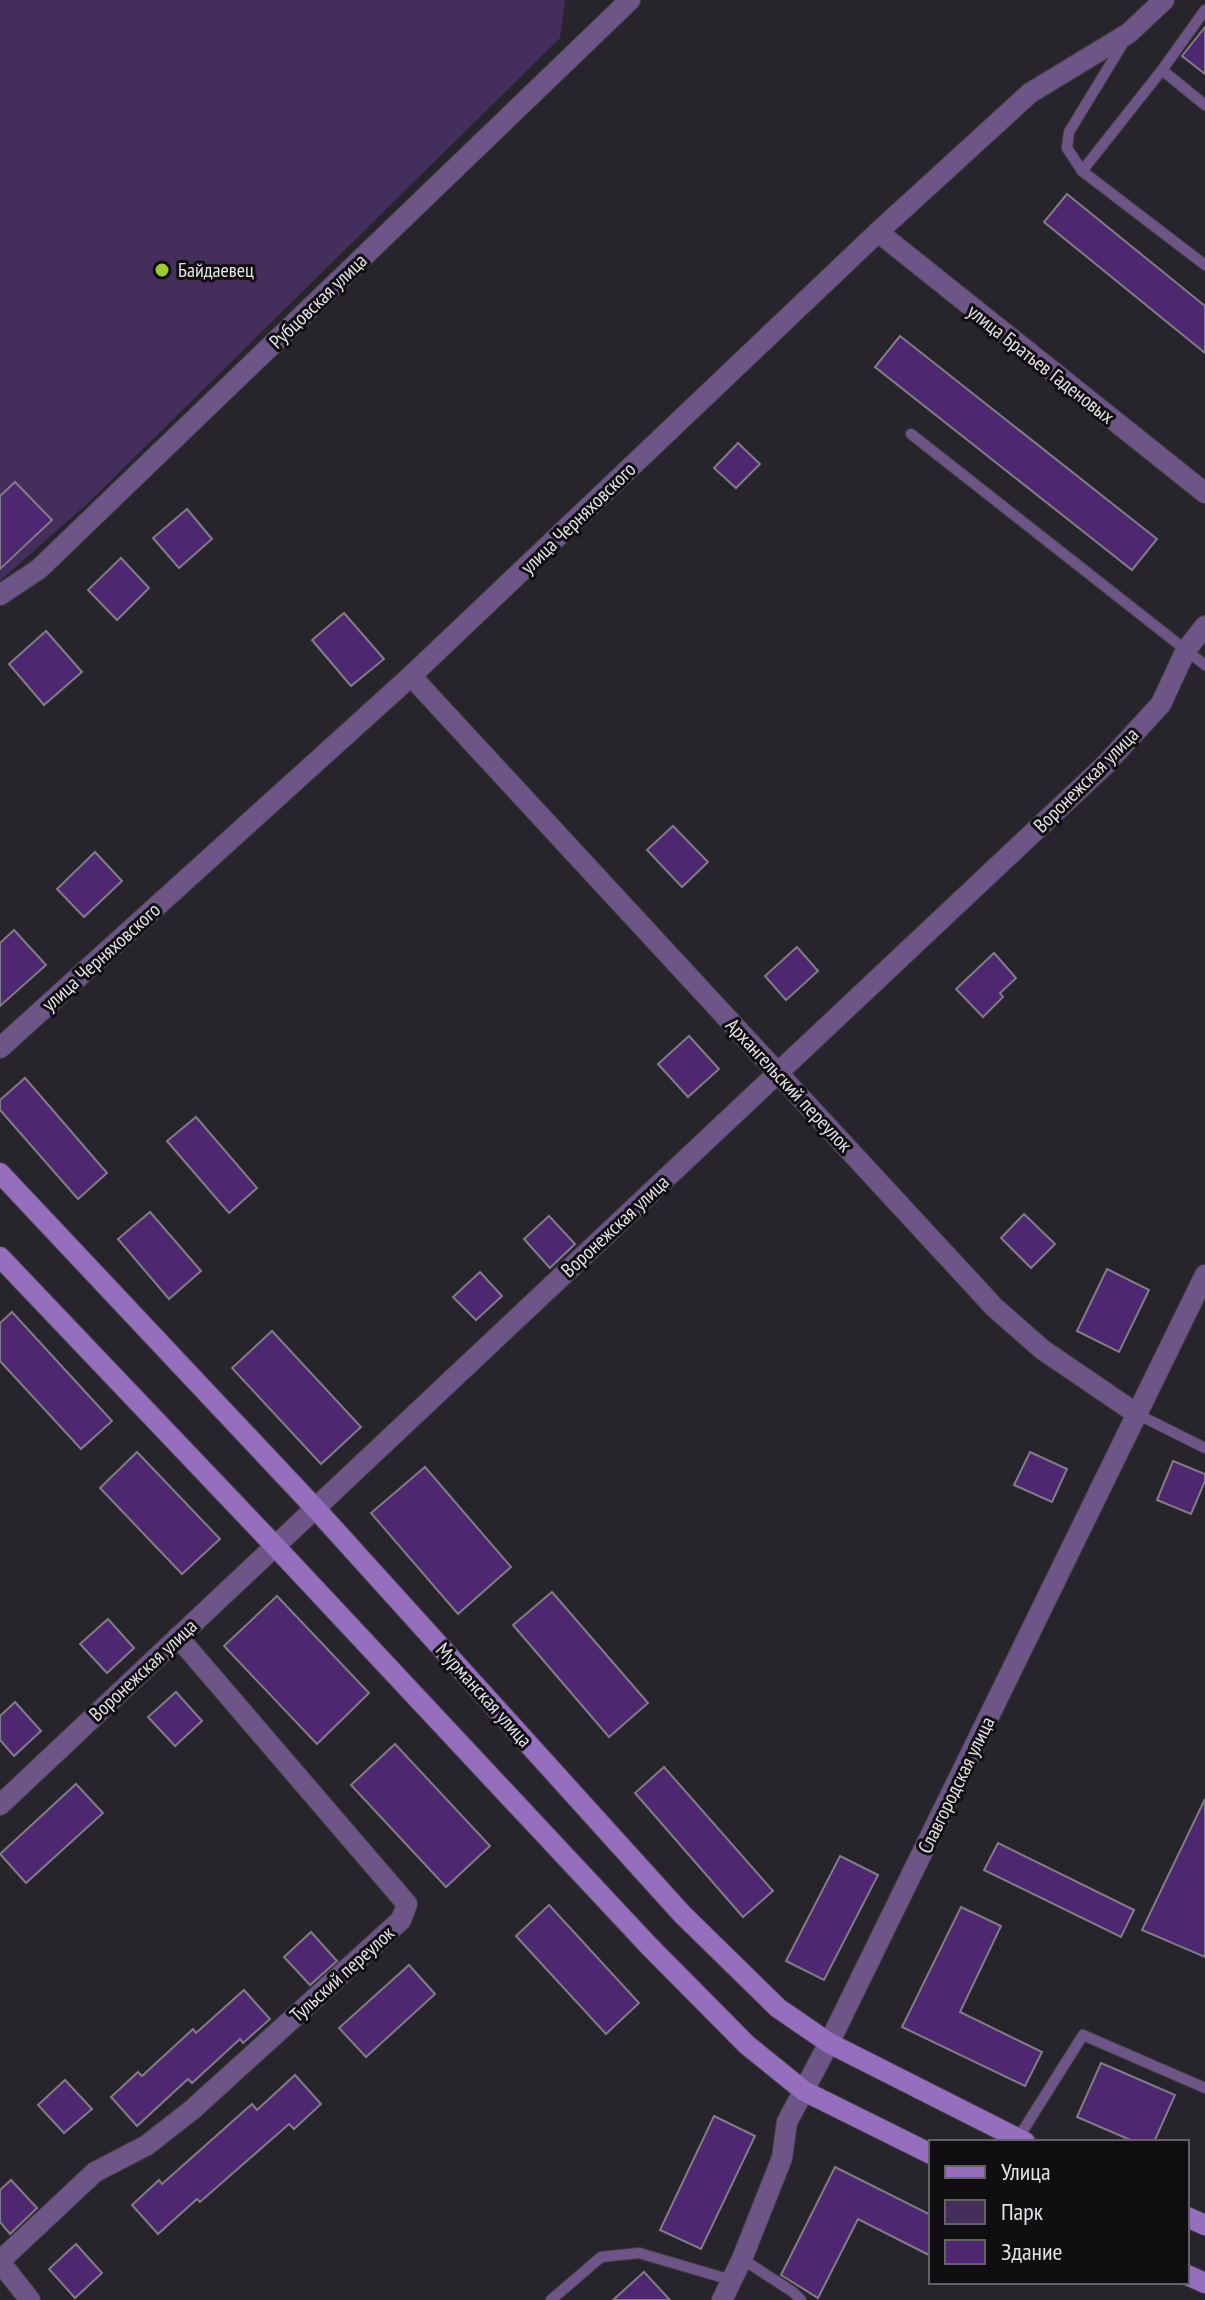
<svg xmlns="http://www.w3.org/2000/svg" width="1205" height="2300" font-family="'PT Sans Narrow',sans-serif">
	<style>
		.green { fill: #442e5b }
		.building { fill: #4d2770; stroke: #817d86; stroke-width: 2 }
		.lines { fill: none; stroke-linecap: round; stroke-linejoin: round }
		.lane-casing { stroke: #454249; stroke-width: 12 }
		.street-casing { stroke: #454249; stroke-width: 22 }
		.secondary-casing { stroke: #454249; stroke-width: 22 }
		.lane { stroke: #6d5587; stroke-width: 10 }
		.street { stroke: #6d5587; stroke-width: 20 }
		.secondary { stroke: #956ebe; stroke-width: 20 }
		.poi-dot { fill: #9cca31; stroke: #100e11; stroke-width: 3 }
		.labels { text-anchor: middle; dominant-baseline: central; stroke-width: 6; stroke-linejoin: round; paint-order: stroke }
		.poi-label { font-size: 20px; fill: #e3e1e5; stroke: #100e11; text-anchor: start }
		.street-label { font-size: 20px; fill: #e3e1e5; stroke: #100e11 }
	</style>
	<rect width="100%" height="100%" fill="#27242b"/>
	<path class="green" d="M0,0H565L560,38L89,502L0,581Z"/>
	<g class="building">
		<path d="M1205,27V74L1182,56Z"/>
		<path d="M1067,194L1205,306V353L1044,222Z"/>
		<path d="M900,336L1157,539L1132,570L875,367Z"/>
		<path d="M738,443L760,464L736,488L714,468Z"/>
		<path d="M15,482L52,520L0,569V496Z"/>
		<path d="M187,509L212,539L179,568L153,538Z"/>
		<path d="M121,558L149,588L117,620L88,590Z"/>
		<path d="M344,613L384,659L351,686L312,640Z"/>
		<path d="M46,631L82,672L44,705L9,664Z"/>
		<path d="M673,826L708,862L682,887L647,850Z"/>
		<path d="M95,852L122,881L84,917L57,889Z"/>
		<path d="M14,930L46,965L0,1006V943Z"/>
		<path d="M797,947L818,971L786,1000L765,976Z"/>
		<path d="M994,953L1016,978L1000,993L1003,997L983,1017L956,989Z"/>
		<path d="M689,1036L719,1069L688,1097L658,1064Z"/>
		<path d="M25,1078L107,1173L78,1199L0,1110V1100Z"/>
		<path d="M196,1117L257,1188L229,1213L167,1141Z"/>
		<path d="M150,1212L201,1271L169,1299L118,1239Z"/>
		<path d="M1024,1214L1055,1244L1031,1268L1001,1238Z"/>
		<path d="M549,1216L575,1244L550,1268L524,1239Z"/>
		<path d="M1107,1269L1149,1290L1119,1352L1077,1331Z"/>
		<path d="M480,1272L502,1296L476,1320L453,1297Z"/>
		<path d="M12,1312L112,1421L81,1449L0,1361V1323Z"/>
		<path d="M272,1331L361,1427L321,1464L232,1368Z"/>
		<path d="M137,1452L220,1539L182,1574L100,1488Z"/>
		<path d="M1030,1452L1067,1469L1052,1502L1014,1485Z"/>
		<path d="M1173,1461L1205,1474V1481L1191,1514L1157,1500Z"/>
		<path d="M425,1467L511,1567L458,1614L371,1513Z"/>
		<path d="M552,1592L648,1703L609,1737L513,1625Z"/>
		<path d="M277,1596L369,1693L317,1744L224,1646Z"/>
		<path d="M108,1619L134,1648L107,1673L80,1644Z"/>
		<path d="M176,1692L202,1721L175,1746L148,1717Z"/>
		<path d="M15,1702L41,1731L14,1756L0,1740V1716Z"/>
		<path d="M395,1744L490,1846L446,1887L351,1785Z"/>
		<path d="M664,1767L773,1891L743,1917L635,1793Z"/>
		<path d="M76,1784L103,1813L26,1883L0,1854Z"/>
		<path d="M1205,1799V1957L1142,1930Z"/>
		<path d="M998,1843L1134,1910L1121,1937L984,1870Z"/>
		<path d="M840,1856L878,1875L824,1980L786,1961Z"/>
		<path d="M549,1905L639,2003L606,2034L516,1936Z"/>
		<path d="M961,1907L1001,1926L960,2012L1042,2052L1025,2086L902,2027Z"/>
		<path d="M311,1932L337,1961L310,1985L284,1957Z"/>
		<path d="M409,1965L435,1994L366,2057L339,2028Z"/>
		<path d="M244,1990L270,2019L243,2043L240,2039L192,2083L188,2079L137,2126L111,2097L138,2072L142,2076L193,2029L196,2033Z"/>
		<path d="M1101,2063L1175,2095L1154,2142H1135L1077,2117Z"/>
		<path d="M295,2075L321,2104L294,2129L289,2124L200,2202L197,2199L158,2234L132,2205L159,2180L162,2184L252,2104L257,2110Z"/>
		<path d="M65,2080L92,2109L64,2133L38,2105Z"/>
		<path d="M714,2116L755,2136L701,2249L660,2230Z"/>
		<path d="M835,2167L931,2215V2256L858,2219L818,2298L781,2275Z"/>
		<path d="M11,2180L37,2208L10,2234L0,2222V2190Z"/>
		<path d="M76,2244L102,2273L75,2298L49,2269Z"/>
		<path d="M644,2272L670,2300H613Z"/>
	</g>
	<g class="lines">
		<defs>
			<g id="lane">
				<path d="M1125,40L1069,132L1067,148L1082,171L1205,265"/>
				<path d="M1162,70L1205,10"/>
				<path d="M1082,171L1162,70L1205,105"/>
				<path d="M911,434L1205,665"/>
				<path d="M1137,1414L1205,1448"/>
				<path d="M1017,2140L1083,2035L1205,2088"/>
				<path d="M742,2259L793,2292L801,2300"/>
				<path d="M551,2300L601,2257L639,2253L731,2280"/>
			</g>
			<g id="street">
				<path d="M878,232L1205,493"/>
				<path d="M0,595L39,569L630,0"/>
				<path d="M411,676L995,1308L1043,1350L1137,1414"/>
				<path d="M0,1048L411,676L878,232L1030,93L1129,33L1164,0"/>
				<path d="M0,1805L1105,765L1161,704L1186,650L1205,626"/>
				<path d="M0,2261L95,2172L147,2145L193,2109L401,1920L407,1904L178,1637"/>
				<path d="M0,2262L30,2300"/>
				<path d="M722,2300L742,2259L782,2158L787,2122L829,2043L1205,1275"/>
			</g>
			<g id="secondary">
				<path d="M0,1173L315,1508L682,1914L778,2008L829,2043L1025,2142"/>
				<path d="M0,1257L275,1546L649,1946L747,2045L804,2091L931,2154"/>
				<path d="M1187,2217L1205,2225"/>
				<path d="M1187,2275L1205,2283"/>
			</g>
		</defs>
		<use href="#lane" class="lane-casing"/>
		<use href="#street" class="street-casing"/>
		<use href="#secondary" class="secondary-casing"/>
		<use href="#lane" class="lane"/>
		<use href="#street" class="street"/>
		<use href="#secondary" class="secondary"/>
	</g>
	<circle class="poi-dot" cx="162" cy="270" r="8"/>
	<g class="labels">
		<g class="poi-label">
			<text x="178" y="270">Байдаевец</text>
		</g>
		<g class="street-label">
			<text transform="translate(318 301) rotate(-44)">Рубцовская улица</text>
			<text transform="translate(1041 364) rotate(38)">улица Братьев Гаденовых</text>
			<text transform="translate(578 518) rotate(-44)">улица Черняховского</text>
			<text transform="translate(1086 780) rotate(-45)">Воронежская улица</text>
			<text transform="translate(101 957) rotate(-42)">улица Черняховского</text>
			<text transform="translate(789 1085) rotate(47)">Архангельский переулок</text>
			<text transform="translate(615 1226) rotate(-43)">Воронежская улица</text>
			<text transform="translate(143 1670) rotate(-43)">Воронежская улица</text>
			<text transform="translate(484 1695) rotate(48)">Мурманская улица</text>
			<text transform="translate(956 1785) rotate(-64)">Славгородская улица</text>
			<text transform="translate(342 1974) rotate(-42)">Тульский переулок</text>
		</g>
	</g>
	<rect x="929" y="2140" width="260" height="144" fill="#100e11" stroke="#646266" stroke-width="2"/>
	<rect x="945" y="2166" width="40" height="12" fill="#956ebe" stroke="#646266" stroke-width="2"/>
	<text x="1001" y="2180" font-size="24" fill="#e3e1e5">Улица</text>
	<rect x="945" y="2200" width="40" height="24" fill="#442e5b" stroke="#646266" stroke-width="2"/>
	<text x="1001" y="2220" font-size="24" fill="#e3e1e5">Парк</text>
	<rect x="945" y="2240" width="40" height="24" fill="#4d2770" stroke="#646266" stroke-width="2"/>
	<text x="1001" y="2260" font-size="24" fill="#e3e1e5">Здание</text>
</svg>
